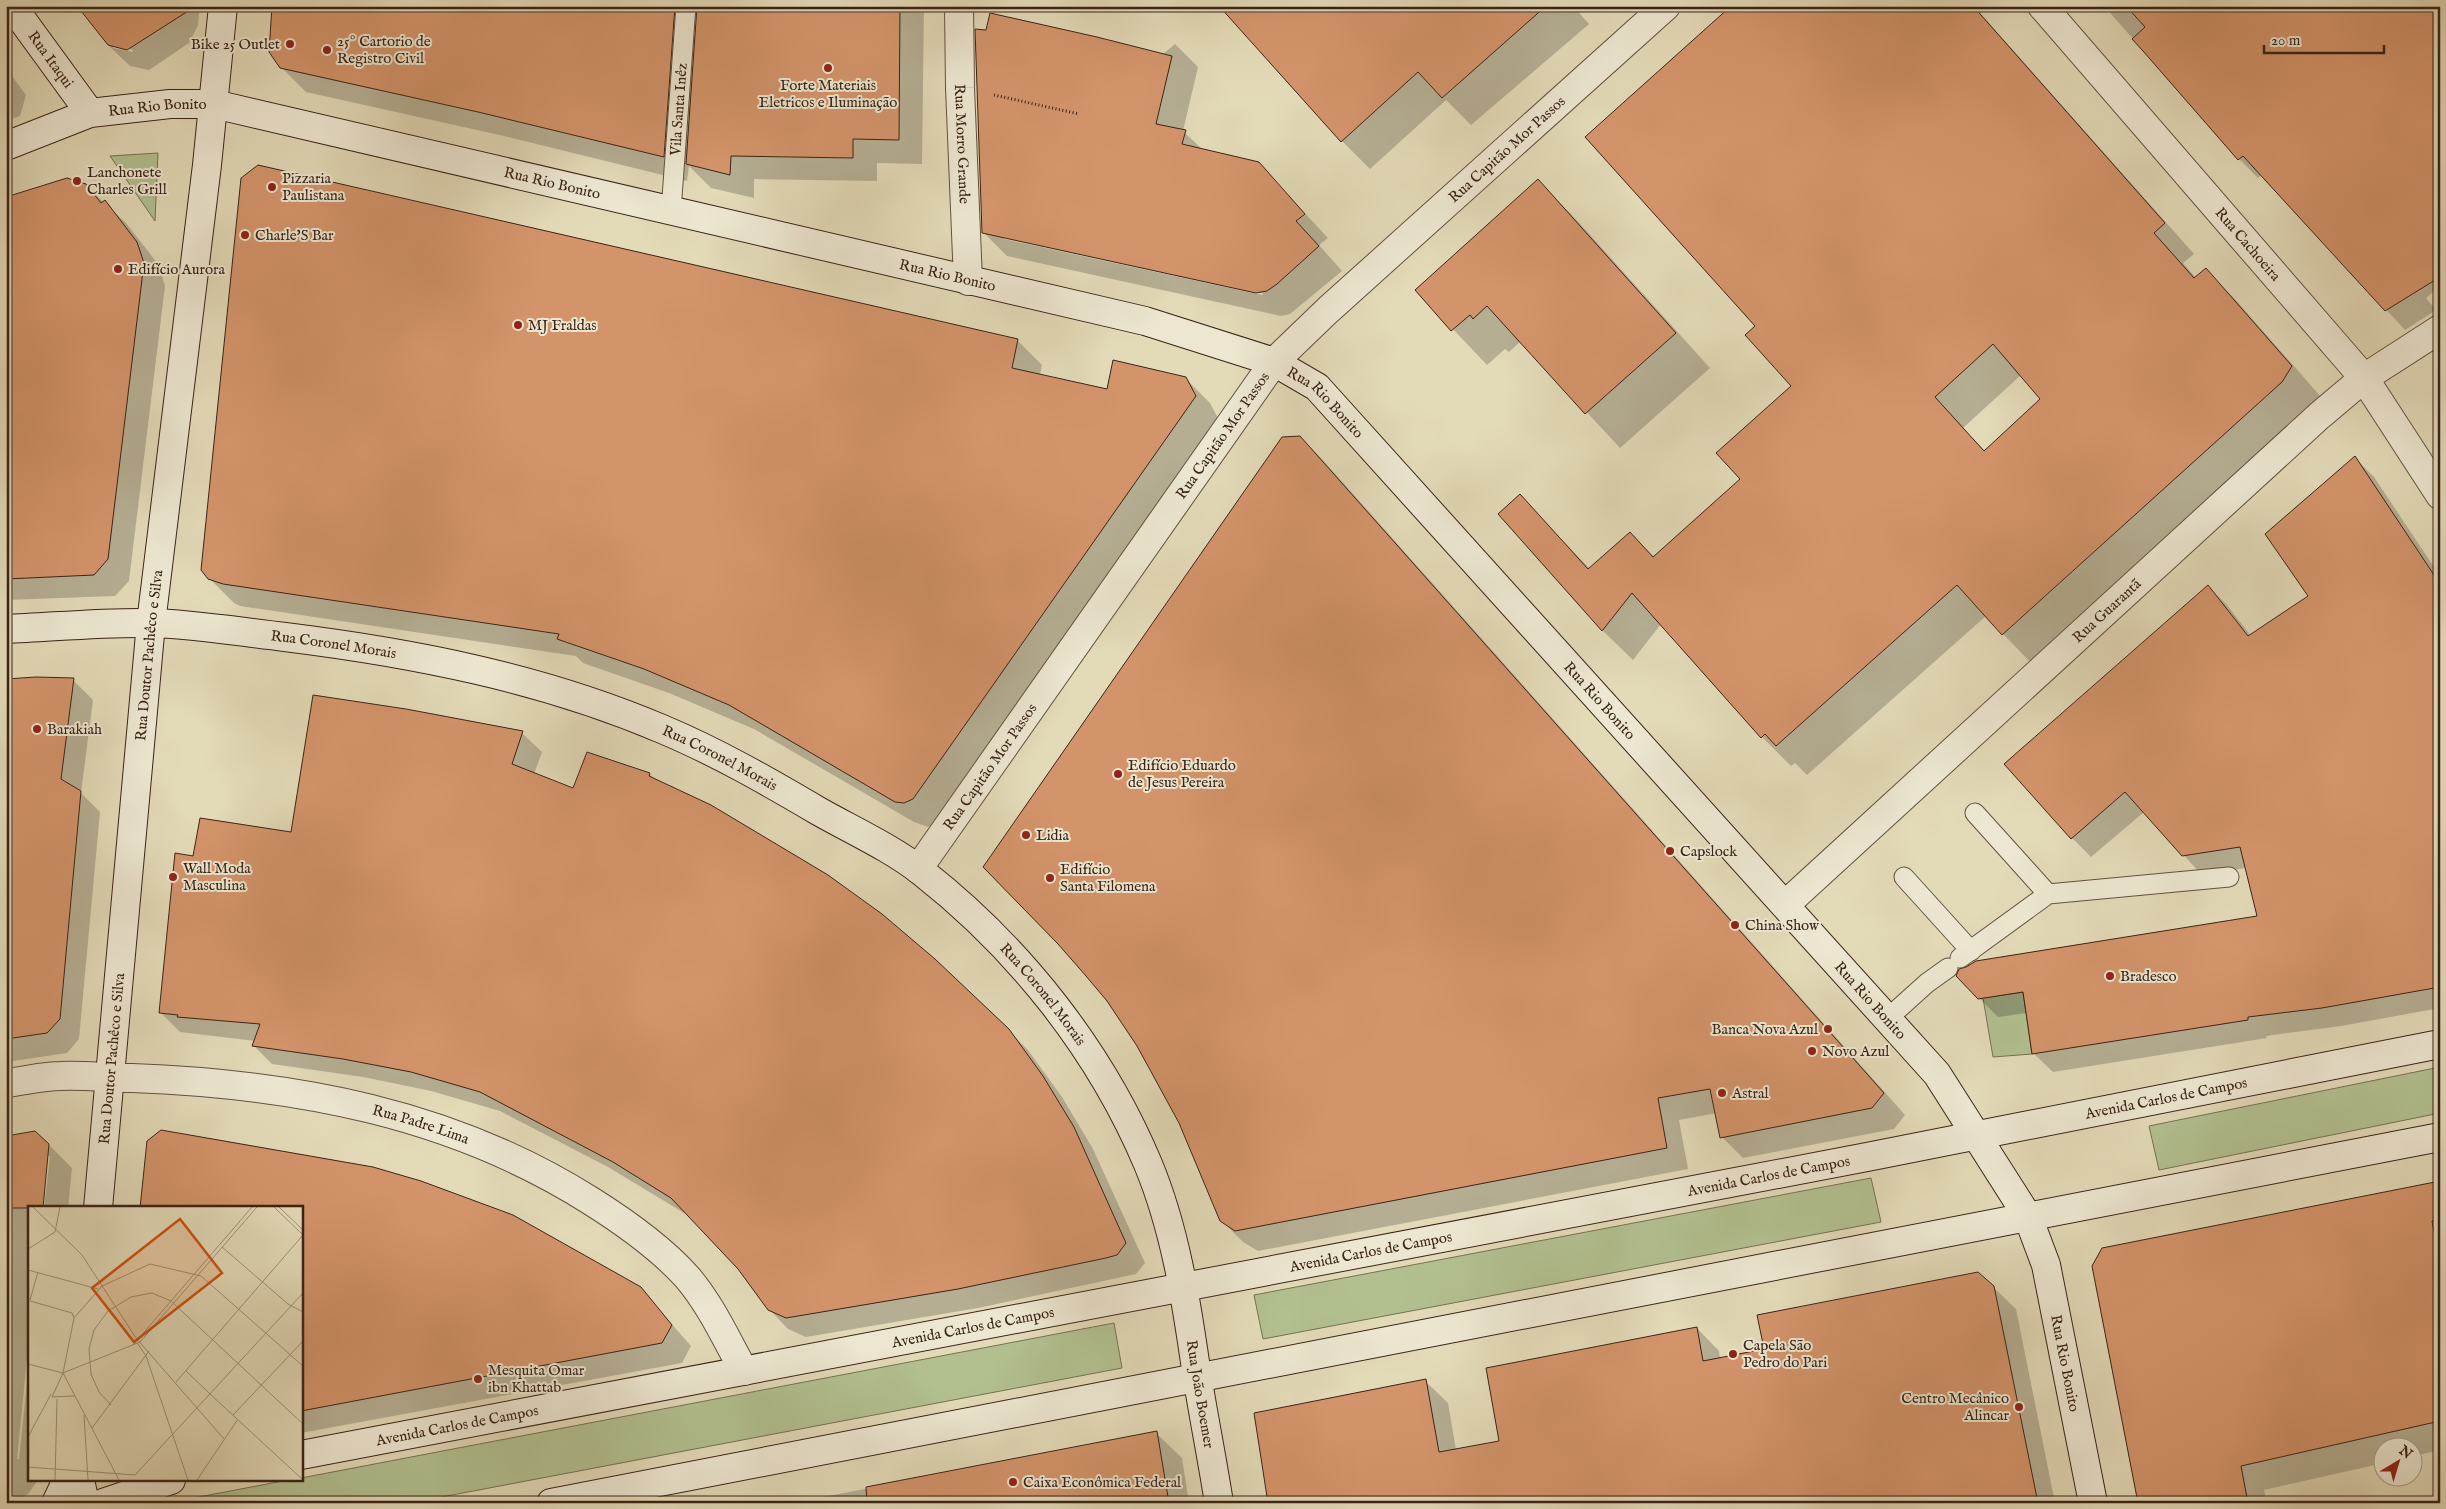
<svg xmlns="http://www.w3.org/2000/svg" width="2446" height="1509" font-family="'IM FELL English',serif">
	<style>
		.green { fill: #b2c090; stroke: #767254 }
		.shadow { fill: #0003; fill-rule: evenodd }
		.building { fill: #d4946b; stroke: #3a2317; fill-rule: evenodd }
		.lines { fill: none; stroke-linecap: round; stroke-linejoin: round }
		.lane-casing { stroke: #64513f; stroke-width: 21 }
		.street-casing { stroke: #64513f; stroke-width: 30 }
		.secondary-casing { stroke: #3a2317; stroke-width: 30 }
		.path { stroke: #3a2317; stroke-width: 3; stroke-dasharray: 1 2.5; stroke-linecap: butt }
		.lane { stroke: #ede7d1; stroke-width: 19 }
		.street { stroke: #ede7d1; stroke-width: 28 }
		.secondary { stroke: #ede7d1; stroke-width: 28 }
		.poi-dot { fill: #8f2418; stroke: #ede7d1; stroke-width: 2 }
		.labels { text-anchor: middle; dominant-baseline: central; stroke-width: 4; stroke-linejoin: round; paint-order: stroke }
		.poi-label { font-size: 15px; fill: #3a2317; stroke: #ede7d1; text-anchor: start }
		.street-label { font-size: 15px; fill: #3a2317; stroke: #ede7d1 }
		.inset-road { fill: none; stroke: #9f9178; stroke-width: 1 }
		.view { fill: #ce510e; fill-opacity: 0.15; stroke: #ce510e; stroke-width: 2.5 }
		.inset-edge { fill: none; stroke: #3a2317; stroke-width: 2.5 }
	</style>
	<rect width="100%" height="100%" fill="#e3dab8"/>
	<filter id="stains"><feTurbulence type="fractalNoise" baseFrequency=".004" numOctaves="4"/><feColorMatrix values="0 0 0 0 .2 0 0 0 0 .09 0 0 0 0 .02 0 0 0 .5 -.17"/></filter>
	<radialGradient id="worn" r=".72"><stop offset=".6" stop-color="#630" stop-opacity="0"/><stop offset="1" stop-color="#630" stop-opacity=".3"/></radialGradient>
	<g class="green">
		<path d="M158,153L155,221L110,156Z"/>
		<path d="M2023,992L2032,1054L1993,1057L1983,998Z"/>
		<path d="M2440,1067V1113L2159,1170L2149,1126Z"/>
		<path d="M1871,1178L1881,1222L1263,1339L1254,1295Z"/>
		<path d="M1114,1323L1122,1368L410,1503H188V1499L288,1480H301V1478Z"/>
	</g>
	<g class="shadow">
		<path d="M80,6H200L198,25L189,43L149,70L130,66L108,45ZM113,45L133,50V52L113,48Z"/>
		<path d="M273,6H924L922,164L877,163V181L754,179V198L711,188L689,166L687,181L504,136L306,92L281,67Z"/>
		<path d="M1221,6H1573L1589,24L1471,125L1446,100L1370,169L1342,141Z"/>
		<path d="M1733,6H1974L2194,254L2183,263L2196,278L2205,270L2235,299L2321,397L2032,664L1986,616L1807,775L1795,763L1791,766L1762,737L1661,624L1633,660L1603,631L1499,514L1520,496L1590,569L1630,533L1654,557L1742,479L1793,386L1756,326ZM2021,375L2042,399L1985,451L1963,428Z"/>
		<path d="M2104,6H2440V286L2426,298L2436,310L2405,330L2262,175L2258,178L2239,159Z"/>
		<path d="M1175,44L1198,67L1183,131L1204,151L1258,163L1328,238L1319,245L1342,271L1290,314L1281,316L1007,256L983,232L1150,65ZM1004,236L1263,293L1262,295L1004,239Z"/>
		<path d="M6,68L26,95L20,116L6,121Z"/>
		<path d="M258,166L1018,341L1042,365L1040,375L1108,391L1186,379L1210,403L1219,420L937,823L928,827L914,822L754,729L669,693L583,663L576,656L240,606L234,603L209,578Z"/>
		<path d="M1538,181L1572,215L1710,368L1620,448L1521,341L1509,352L1505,349L1487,365L1416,290Z"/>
		<path d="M85,185L126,223L158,264L165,286L129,581L115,596L6,600V199Z"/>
		<path d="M2440,391V398L2436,393Z"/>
		<path d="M1300,437L1322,459L1905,1115L1894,1129L1743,1158L1722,1137L1717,1113L1679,1120L1688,1169L1258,1251L1243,1242L1221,1220Z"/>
		<path d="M2355,458L2374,477L2440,576V1008L2341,1026L2266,1036L2267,1038L2053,1072L2033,1053L2027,1013L1998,1017L1979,998L2258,917L2246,868L2202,875L2144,812L2091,857L2072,838L2208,586L2227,605L2251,636L2309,596Z"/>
		<path d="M6,680H73L93,700L81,793L100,812L79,1039L67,1053L6,1062Z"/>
		<path d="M522,733L542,752L534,774L573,790L649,774L1008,1030L1028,1050L1062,1097L1093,1149L1145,1263L1136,1274L978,1308L806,1337L788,1329L769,1309L739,1268L689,1216L608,1167L500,1111L431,1091L363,1077L272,1064L253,1045L255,1041L180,1032L160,1012L194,858L292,834Z"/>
		<path d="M6,1137L49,1145L72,1168L68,1208H44L50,1156H47L29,1208V1339L17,1459H19L29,1364V1480H38L28,1494L13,1503H6Z"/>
		<path d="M148,1142L640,1288L691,1346L682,1363L301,1433V1208Z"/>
		<path d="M2440,1183V1450L2414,1456V1446H2384V1463L2264,1490L2267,1503H2140Z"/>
		<path d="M1993,1287L2016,1309L2055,1503H1269L1425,1381L1448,1403L1456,1450L1500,1442L1697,1328L1719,1351L1720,1359L1765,1350Z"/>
		<path d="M1156,1433L1182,1458L1189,1503H792Z"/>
	</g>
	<g class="building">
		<path d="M77,6H196L127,50L108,45Z"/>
		<path d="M272,6H675L664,157L478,112L280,68L269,52Z"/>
		<path d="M697,6H900L899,140L853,139V158L731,156L730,175L686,164Z"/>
		<path d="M1219,6H1546L1442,98L1418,72L1341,142Z"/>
		<path d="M1731,6H1973L2165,223L2154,233L2194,278L2206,268L2292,366L2282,382L2002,635L1957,585L1776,746L1765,734L1761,738L1632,593L1602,631L1498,514L1520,494L1588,569L1630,532L1653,557L1740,479L1716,453L1791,386L1745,335L1755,326L1585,137ZM1993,344L2040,399L1984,451L1935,397Z"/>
		<path d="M2126,6H2440V277L2385,311L2243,156L2238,160L2143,51L2132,39L2145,27Z"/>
		<path d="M990,13L1097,37L1172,56L1156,124L1186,130L1182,144L1259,162L1305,214L1296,221L1319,246L1277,284L1267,291L1256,293L982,233L975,29L986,30Z"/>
		<path d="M258,165L1018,339L1012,368L1107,389L1113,360L1186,377L1196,396L913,799L904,803L895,802L729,705L644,669L557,639L559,634L223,584L208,579L201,570L241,178Z"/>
		<path d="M67,178L86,184L101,203L105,200L137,242L144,263L108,559L94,575L6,579V197Z"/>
		<path d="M1538,179L1676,333L1585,414L1487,306L1473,319L1470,315L1451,331L1415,290Z"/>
		<path d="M1300,436L1884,1093L1872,1108L1720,1138L1710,1089L1658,1098L1667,1148L1235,1231L1220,1221L1179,1123L1137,1046L1107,1001L1086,976L1058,944L983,867L1282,437Z"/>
		<path d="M2355,456L2440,584V987L2322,1008L2248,1017V1020L2032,1054L2023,992L1978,999L1956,976L1959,969L1966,967L1976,961L2257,916L2240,847L2182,856L2125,792L2071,839L2004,764L2208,585L2248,636L2308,596L2265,534Z"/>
		<path d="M36,677L74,678L61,779L81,791L80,802L60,1019L47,1033L6,1039V679Z"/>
		<path d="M313,695L406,709L523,731L512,764L573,788L587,752L650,773L649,776L711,805L828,875L882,914L935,959L1009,1029L1043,1076L1074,1127L1126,1243L1117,1255L1106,1258L958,1289L786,1318L768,1310L738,1269L671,1198L613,1162L480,1092L411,1072L343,1059L252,1046L260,1024L177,1017L178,1015L159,1013L175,853L193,856L200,818L291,832Z"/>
		<path d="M161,1130L373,1167L421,1181L513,1215L641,1287L672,1325L662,1343L301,1411V1208H140L147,1141Z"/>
		<path d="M35,1131L49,1144L43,1208H6V1136Z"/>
		<path d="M2440,1181V1219L2432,1221L2440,1263V1421L2241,1466L2248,1503H2138L2092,1266L2102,1248Z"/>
		<path d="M1978,1272L1994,1286L2038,1503H1268L1254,1413L1426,1379L1439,1452L1499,1441L1486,1368L1697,1327L1703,1361L1764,1349L1757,1315Z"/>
		<path d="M1157,1431L1169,1503H867L866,1487Z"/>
	</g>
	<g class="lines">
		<defs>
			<g id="lane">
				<path id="s1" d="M671,211L686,6"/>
				<path d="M1975,813L2048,894"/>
				<path d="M1904,877L1971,951"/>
				<path d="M1960,958L2048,894L2229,877"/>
				<path d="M1887,1019L1927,983L1948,968"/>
			</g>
			<g id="street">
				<path id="s2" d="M959,6L960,88L968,281"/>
				<path id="s3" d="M2042,6L2364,378L2440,495"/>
				<path id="s4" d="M918,869L1274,362L1328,310L1666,6"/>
				<path id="s5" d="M1785,905L2319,416L2364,378L2440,329"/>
				<path id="s6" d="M6,1083C24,1081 43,1076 61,1076C84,1075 109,1078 132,1078C295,1084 452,1113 591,1201C626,1223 660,1247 687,1277C711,1305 726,1339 744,1371"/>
			</g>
			<g id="secondary">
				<path id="s7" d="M12,6L90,113"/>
				<path id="s8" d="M6,146L90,113L170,104H214L1145,321L1274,362L1317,387L1937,1074L2028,1217L2046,1265L2093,1503"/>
				<path id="s9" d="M6,629C54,627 102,622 150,623C195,624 240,632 285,637C414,653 542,678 662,729C717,752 769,782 820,812C852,830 893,849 922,872C1019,948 1100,1050 1148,1164C1175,1229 1186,1299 1196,1369C1203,1414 1212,1458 1219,1503"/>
				<path id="s10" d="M98,1208L151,623L207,165L223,6"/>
				<path id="s11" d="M301,1455L1867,1157L2440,1044"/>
				<path d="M80,1480L85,1503"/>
				<path d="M56,1503L67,1480"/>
				<path d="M103,1503L171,1480"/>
				<path d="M551,1503C1180,1380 1810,1260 2440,1137"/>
			</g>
		</defs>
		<use href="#lane" class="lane-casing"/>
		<use href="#street" class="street-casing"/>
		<use href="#secondary" class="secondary-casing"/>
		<path class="path" d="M994,95L1079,114"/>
		<use href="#lane" class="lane"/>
		<use href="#street" class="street"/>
		<use href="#secondary" class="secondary"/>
	</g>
	<g class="poi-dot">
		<circle cx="290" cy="44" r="5"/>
		<circle cx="327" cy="50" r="5"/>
		<circle cx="828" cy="68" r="5"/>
		<circle cx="77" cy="181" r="5"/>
		<circle cx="272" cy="187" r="5"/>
		<circle cx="245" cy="235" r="5"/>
		<circle cx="118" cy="269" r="5"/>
		<circle cx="518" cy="325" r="5"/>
		<circle cx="37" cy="729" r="5"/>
		<circle cx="1118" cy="774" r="5"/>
		<circle cx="1026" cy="835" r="5"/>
		<circle cx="1670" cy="851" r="5"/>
		<circle cx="173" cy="877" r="5"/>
		<circle cx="1050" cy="878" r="5"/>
		<circle cx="1735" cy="925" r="5"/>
		<circle cx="2110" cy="976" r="5"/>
		<circle cx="1828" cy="1029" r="5"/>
		<circle cx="1812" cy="1051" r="5"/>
		<circle cx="1722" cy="1093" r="5"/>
		<circle cx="1733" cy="1354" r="5"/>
		<circle cx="478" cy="1379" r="5"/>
		<circle cx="2019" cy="1407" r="5"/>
		<circle cx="1013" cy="1482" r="5"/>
	</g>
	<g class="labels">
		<g class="poi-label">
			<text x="337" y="41">25º Cartorio de<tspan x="337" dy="17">Registro Civil</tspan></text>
			<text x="280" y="44" text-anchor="end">Bike 25 Outlet</text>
			<text x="828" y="85" text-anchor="middle">Forte Materiais<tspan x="828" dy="17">Eletricos e Iluminação</tspan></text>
			<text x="87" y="172">Lanchonete<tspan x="87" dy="17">Charles Grill</tspan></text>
			<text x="282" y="178">Pizzaria<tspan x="282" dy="17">Paulistana</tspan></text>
			<text x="255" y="235">Charle'S Bar</text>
			<text x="128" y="269">Edifício Aurora</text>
			<text x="528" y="325">MJ Fraldas</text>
			<text x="47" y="729">Barakiah</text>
			<text x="1128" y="765">Edifício Eduardo<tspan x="1128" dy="17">de Jesus Pereira</tspan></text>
			<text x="1036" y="835">Lidia</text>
			<text x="1680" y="851">Capslock</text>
			<text x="183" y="868">Wall Moda<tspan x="183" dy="17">Masculina</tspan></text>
			<text x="1060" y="869">Edifício<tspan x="1060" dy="17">Santa Filomena</tspan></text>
			<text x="1745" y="925">China Show</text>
			<text x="2120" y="976">Bradesco</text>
			<text x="1818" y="1029" text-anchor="end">Banca Nova Azul</text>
			<text x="1822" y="1051">Novo Azul</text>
			<text x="1732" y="1093">Astral</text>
			<text x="1743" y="1345">Capela São<tspan x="1743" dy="17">Pedro do Pari</tspan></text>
			<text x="488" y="1370">Mesquita Omar<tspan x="488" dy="17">ibn Khattab</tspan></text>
			<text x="2009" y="1398" text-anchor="end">Centro Mecânico<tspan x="2009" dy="17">Alincar</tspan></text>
			<text x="1023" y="1482">Caixa Econômica Federal</text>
		</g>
		<g class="street-label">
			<text stroke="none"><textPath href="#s7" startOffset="66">Rua Itaqui</textPath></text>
			<text stroke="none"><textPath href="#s8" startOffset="158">Rua Rio Bonito</textPath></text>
			<text stroke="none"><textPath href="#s1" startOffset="102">Vila Santa Inêz</textPath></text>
			<text stroke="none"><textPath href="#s2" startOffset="138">Rua Morro Grande</textPath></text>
			<text stroke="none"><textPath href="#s4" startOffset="935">Rua Capitão Mor Passos</textPath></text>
			<text stroke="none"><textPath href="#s8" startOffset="562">Rua Rio Bonito</textPath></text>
			<text stroke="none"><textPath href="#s3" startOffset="315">Rua Cachoeira</textPath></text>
			<text stroke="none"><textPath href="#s8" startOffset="968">Rua Rio Bonito</textPath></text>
			<text stroke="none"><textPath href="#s8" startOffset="1372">Rua Rio Bonito</textPath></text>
			<text stroke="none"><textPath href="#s4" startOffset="530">Rua Capitão Mor Passos</textPath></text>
			<text stroke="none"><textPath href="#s5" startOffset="436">Rua Guarantã</textPath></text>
			<text stroke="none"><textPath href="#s9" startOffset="329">Rua Coronel Morais</textPath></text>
			<text stroke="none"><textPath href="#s10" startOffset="555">Rua Doutor Pachêco e Silva</textPath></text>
			<text stroke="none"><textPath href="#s8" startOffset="1778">Rua Rio Bonito</textPath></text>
			<text stroke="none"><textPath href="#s9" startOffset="734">Rua Coronel Morais</textPath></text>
			<text stroke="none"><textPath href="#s4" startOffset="125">Rua Capitão Mor Passos</textPath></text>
			<text stroke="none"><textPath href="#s9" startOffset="1139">Rua Coronel Morais</textPath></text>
			<text stroke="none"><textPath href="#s8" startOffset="2182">Rua Rio Bonito</textPath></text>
			<text stroke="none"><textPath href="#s10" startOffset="150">Rua Doutor Pachêco e Silva</textPath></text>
			<text stroke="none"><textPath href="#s11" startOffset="1899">Avenida Carlos de Campos</textPath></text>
			<text stroke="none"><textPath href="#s6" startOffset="420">Rua Padre Lima</textPath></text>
			<text stroke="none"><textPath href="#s11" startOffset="1494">Avenida Carlos de Campos</textPath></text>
			<text stroke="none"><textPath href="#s11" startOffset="1089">Avenida Carlos de Campos</textPath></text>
			<text stroke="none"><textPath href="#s11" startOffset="684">Avenida Carlos de Campos</textPath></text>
			<text stroke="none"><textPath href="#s8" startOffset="2602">Rua Rio Bonito</textPath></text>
			<text stroke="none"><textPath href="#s9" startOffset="1576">Rua João Boemer</textPath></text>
			<text stroke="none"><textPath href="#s11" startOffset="159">Avenida Carlos de Campos</textPath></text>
		</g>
	</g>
	<g transform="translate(28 1206)">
		<rect width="275" height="275" fill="#e3dab8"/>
		<path class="inset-road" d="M5,1L54,49L108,132L196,233M246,1L275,29M251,1L275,24M194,41L260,98L275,106M0,43L27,26L32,1M0,64L70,83M2,94L10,66M2,95L44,107L46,112M144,96L275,218M109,137L118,150L160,274M106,138L224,1M0,158L35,167L46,112L74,80L122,58L173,70L275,160M158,165L182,188M35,167L112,136L229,1M35,167L91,274M35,167L24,191L47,190M148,176L275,29M182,188L275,274M83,199L71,186L63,168L61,143L66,124L80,105L103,91L124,87L143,95M56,209L60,274M205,209L275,135M64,222L121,145M0,231L23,188M0,261L107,269L275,87M27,274L29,193M169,274L210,213"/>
		<path class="view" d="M152,13L194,67L106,136L64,82Z"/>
		<rect width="275" height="275" class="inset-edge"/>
	</g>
	<rect width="2446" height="1509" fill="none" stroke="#e3dab8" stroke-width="25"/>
	<rect x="8" y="8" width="2431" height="1494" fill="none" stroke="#3a2317" stroke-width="2.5"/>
	<rect x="12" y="12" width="2421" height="1484" fill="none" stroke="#3a2317"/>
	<g transform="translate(2398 1462) rotate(38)"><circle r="24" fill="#ede7d1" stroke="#a59987"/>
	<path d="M0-4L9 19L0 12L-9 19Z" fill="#8f2418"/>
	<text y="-8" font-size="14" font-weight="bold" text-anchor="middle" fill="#3a2317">N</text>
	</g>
	<path d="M2264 45v8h120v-8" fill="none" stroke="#3a2317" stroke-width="2.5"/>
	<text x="2271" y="45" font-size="15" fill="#3a2317" stroke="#ede7d1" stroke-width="4" paint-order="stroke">20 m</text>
	<rect width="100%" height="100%" filter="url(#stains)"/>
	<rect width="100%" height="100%" fill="url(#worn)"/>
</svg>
